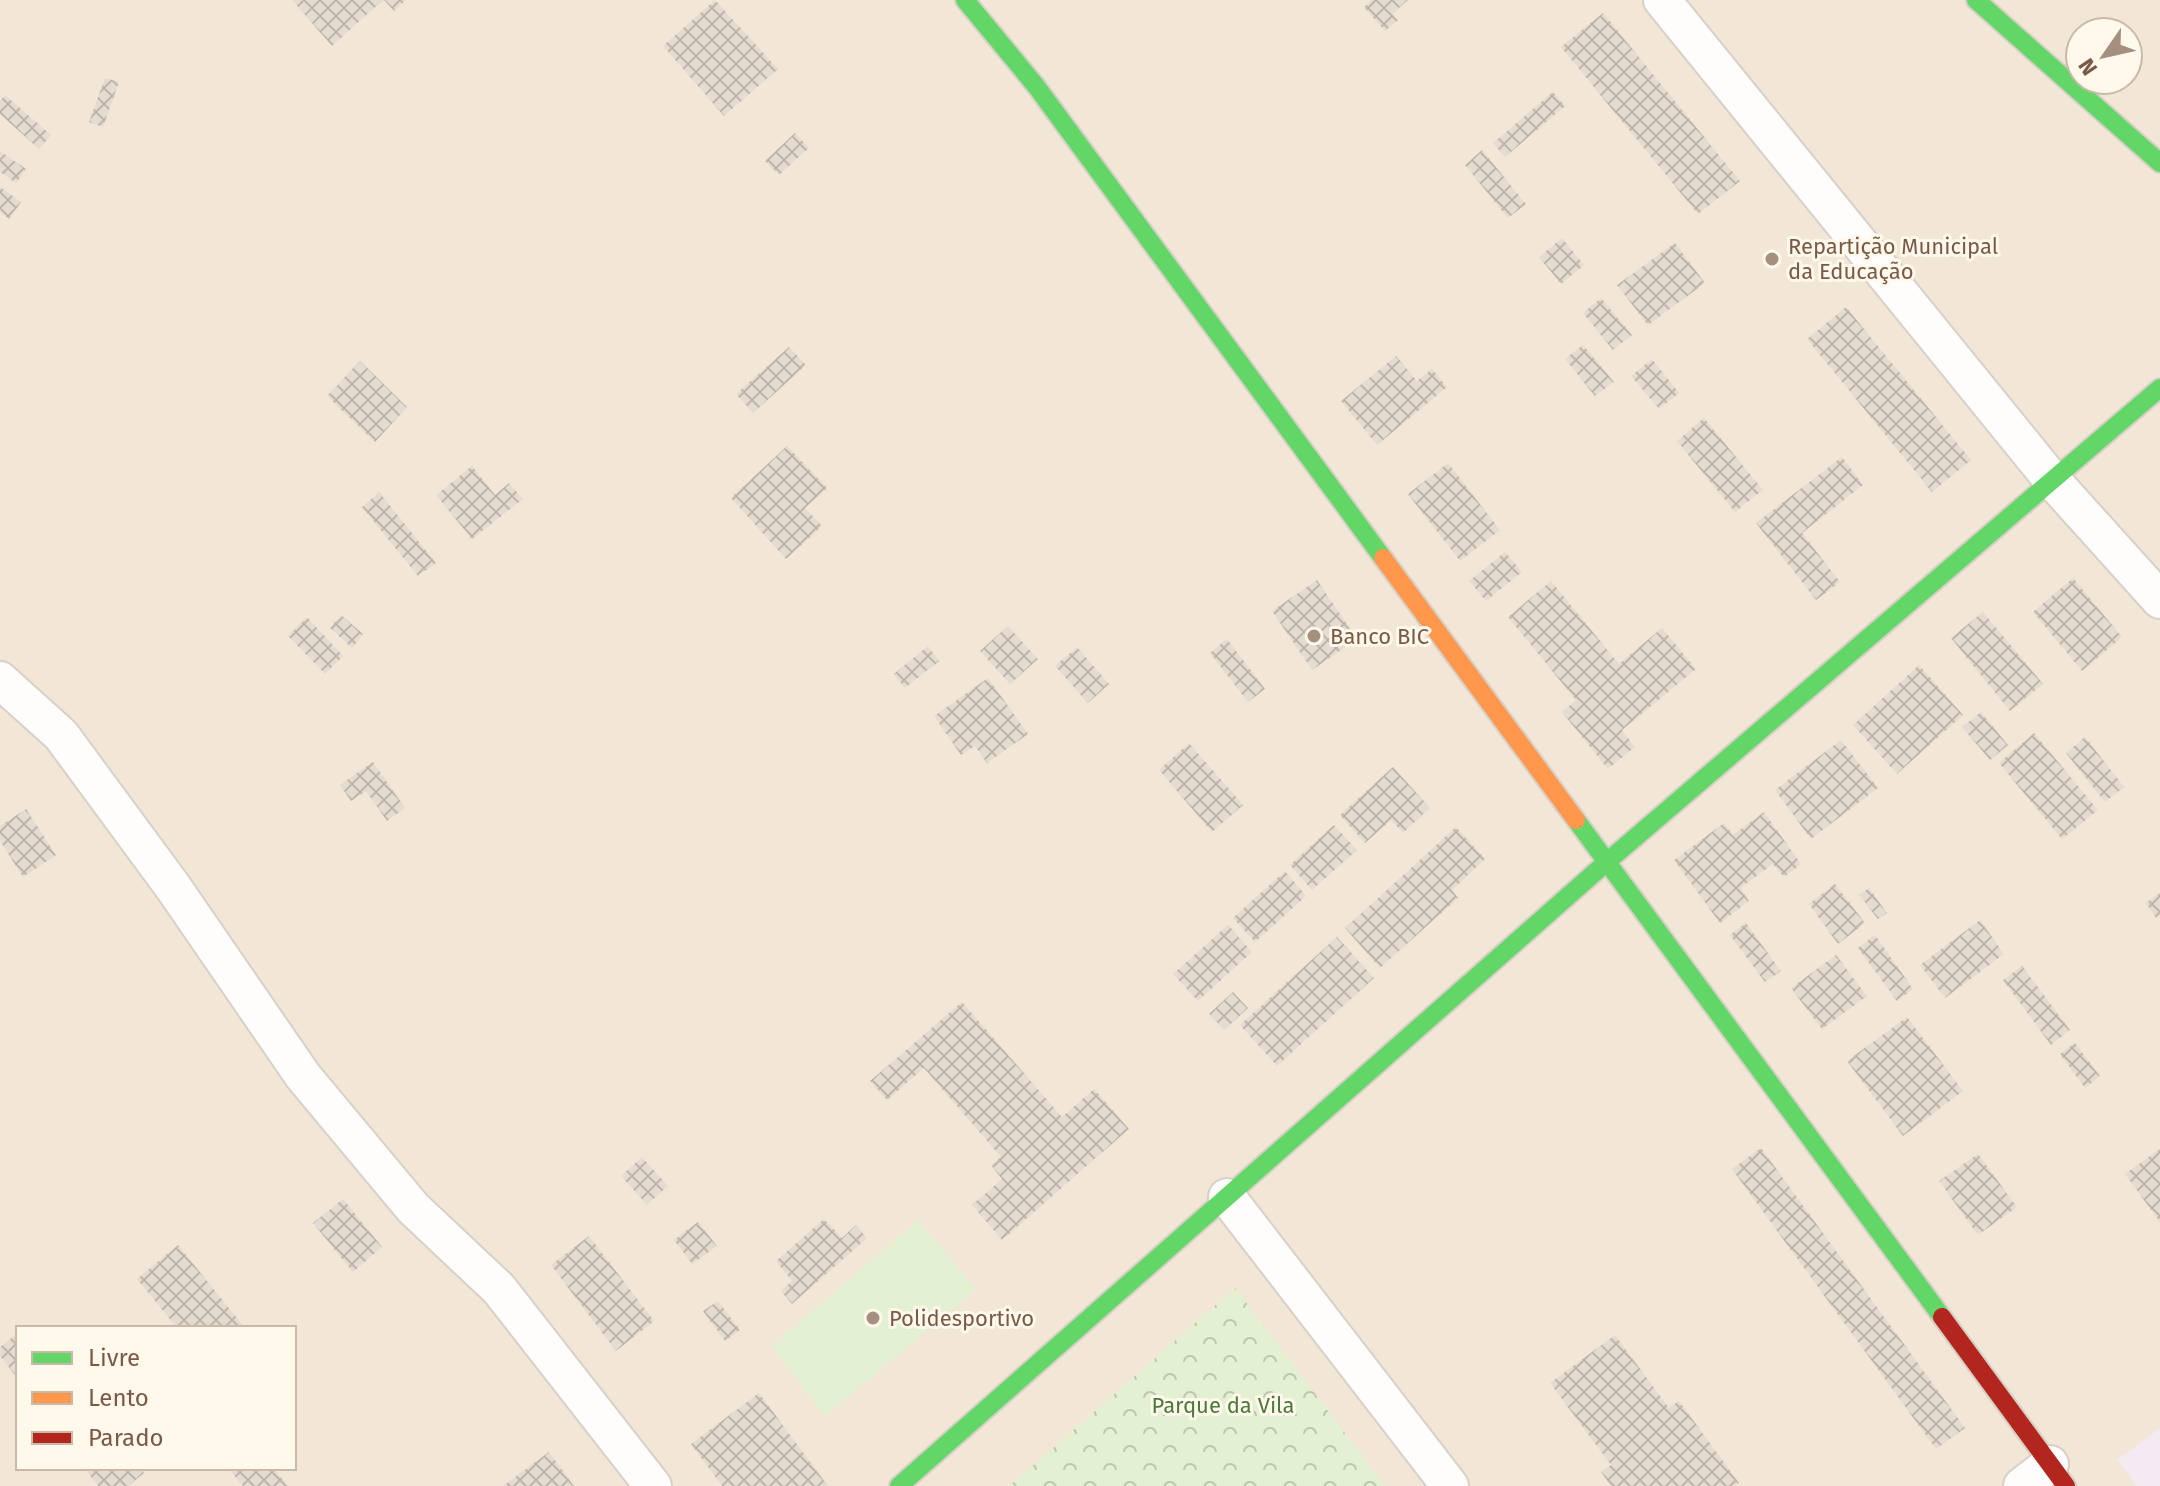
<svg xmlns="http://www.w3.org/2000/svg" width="2160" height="1486" font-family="'Fira Sans',sans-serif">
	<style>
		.residential { fill: #f2e6d6; fill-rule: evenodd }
		.education { fill: #f5e9f2 }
		.park { fill: url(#park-crowns) }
		.pitch { fill: #e3f0d2 }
		.building { fill: url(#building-cross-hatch) }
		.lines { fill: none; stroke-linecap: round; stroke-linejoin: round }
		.street-casing { stroke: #d7d0c8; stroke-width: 40 }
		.fast-casing { stroke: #d7cfc6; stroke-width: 22 }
		.slow-casing { stroke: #d7cfc6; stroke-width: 22 }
		.jam-casing { stroke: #d7cfc6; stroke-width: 22 }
		.street { stroke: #fefdfc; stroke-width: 36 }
		.fast { stroke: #63d668; stroke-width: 18 }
		.slow { stroke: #ff974d; stroke-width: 18 }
		.jam { stroke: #b3261e; stroke-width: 18 }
		.poi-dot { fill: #a59080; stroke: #fff8eb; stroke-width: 3 }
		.labels { text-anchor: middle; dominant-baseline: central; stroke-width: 6; stroke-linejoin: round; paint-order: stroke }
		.poi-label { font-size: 22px; fill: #795a47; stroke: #fff8eb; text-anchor: start }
		.park-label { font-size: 22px; fill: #4c7a3c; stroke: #fff8eb }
	</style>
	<defs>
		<pattern id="park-crowns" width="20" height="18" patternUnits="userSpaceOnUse" patternTransform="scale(2)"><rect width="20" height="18" fill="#e3f0d2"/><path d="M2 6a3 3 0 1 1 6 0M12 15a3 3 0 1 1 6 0" fill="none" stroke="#bdc5ac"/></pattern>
		<pattern id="building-cross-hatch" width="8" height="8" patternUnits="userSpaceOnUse" patternTransform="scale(2)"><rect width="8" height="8" fill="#e5dbd1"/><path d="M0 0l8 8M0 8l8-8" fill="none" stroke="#beb5ab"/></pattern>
	</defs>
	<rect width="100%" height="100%" fill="#f8f3e9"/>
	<path class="residential" d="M0,0H2160V1486H0ZM2080,32H2128V80H2080ZM18,1328H294V1468H18Z"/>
	<path class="education" d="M2160,1428V1486H2137L2117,1460Z"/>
	<path class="park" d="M1235,1288L1385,1486H1009L1037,1462Z"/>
	<path class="pitch" d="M918,1220L976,1290L825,1416L772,1346Z"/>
	<g class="building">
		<path d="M292,0H383L332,46Z"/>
		<path d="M384,0H406L394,11Z"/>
		<path d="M715,0L778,69L724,116L663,46Z"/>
		<path d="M1372,0H1408L1392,14L1398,20L1385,31L1364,7Z"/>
		<path d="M1603,13L1740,181L1698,214L1561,47Z"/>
		<path d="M105,78L119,82L103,127L89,122Z"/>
		<path d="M1553,92L1565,106L1505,157L1493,143Z"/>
		<path d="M5,95L51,135L39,149L0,114V101Z"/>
		<path d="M795,133L809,148L779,175L765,161Z"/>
		<path d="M1482,150L1526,204L1508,218L1465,165Z"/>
		<path d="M0,151L26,169L16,183L0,172Z"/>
		<path d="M0,187L21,202L9,219L0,212Z"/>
		<path d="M1562,238L1584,265L1561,284L1539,257Z"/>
		<path d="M1675,243L1705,283L1648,325L1617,285Z"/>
		<path d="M1601,298L1632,335L1613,350L1583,313Z"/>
		<path d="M1846,307L1971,460L1932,492L1807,339Z"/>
		<path d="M1583,345L1614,382L1595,396L1565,359Z"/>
		<path d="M789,347L806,365L753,413L736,394Z"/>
		<path d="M1396,356L1417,381L1432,369L1447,387L1377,445L1341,401Z"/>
		<path d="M1652,359L1679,393L1659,409L1631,376Z"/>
		<path d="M360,361L407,407L375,442L327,396Z"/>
		<path d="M1704,418L1763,490L1735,512L1677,441Z"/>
		<path d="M787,446L827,488L805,508L822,526L786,559L731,498Z"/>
		<path d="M1842,457L1863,485L1802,533L1840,582L1816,600L1756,523Z"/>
		<path d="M1448,463L1500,530L1460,561L1408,494Z"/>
		<path d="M472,466L495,495L509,483L523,499L472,539L436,495Z"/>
		<path d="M379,492L436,563L418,576L362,507Z"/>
		<path d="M1505,552L1522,572L1486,601L1469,581Z"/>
		<path d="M2073,578L2122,637L2082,671L2033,612Z"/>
		<path d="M1317,580L1357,639L1312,670L1272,611Z"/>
		<path d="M1551,581L1619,664L1662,628L1696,669L1622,730L1635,747L1608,769L1562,712L1576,700L1508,617Z"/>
		<path d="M1983,612L2043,684L2010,711L1951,638Z"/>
		<path d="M341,615L363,634L352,648L330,628Z"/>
		<path d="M307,617L343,656L325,674L288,636Z"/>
		<path d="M1008,626L1038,659L1010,684L980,651Z"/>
		<path d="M1227,639L1265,689L1248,702L1210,653Z"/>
		<path d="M928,646L939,661L905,688L894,674Z"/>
		<path d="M1077,647L1109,684L1088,703L1055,666Z"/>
		<path d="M1919,665L1963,715L1897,774L1853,725Z"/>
		<path d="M988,678L1028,734L987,763L975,746L961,755L934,716Z"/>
		<path d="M1981,712L2008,745L1990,760L1962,727Z"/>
		<path d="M2034,733L2098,810L2062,839L1999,763Z"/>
		<path d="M2085,737L2124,787L2105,802L2066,753Z"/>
		<path d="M1841,740L1878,788L1811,839L1775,790Z"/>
		<path d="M1189,743L1243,805L1212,832L1159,770Z"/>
		<path d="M373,762L405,808L387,821L366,791L351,801L340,785Z"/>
		<path d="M1393,767L1430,808L1403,833L1391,820L1365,843L1340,815Z"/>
		<path d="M26,809L56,855L23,877L0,841V826Z"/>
		<path d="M1764,812L1801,864L1784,877L1773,864L1740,888L1749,901L1720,923L1674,860L1724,823L1733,835Z"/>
		<path d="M1334,825L1357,850L1312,890L1290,865Z"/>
		<path d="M1456,827L1485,859L1452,890L1458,898L1380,968L1345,928Z"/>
		<path d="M1285,871L1306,896L1255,942L1233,918Z"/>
		<path d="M1835,884L1865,923L1838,944L1809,904Z"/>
		<path d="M1869,888L1887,913L1878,919L1859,895Z"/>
		<path d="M2160,893V915L2156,918L2146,903Z"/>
		<path d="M1980,920L2004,954L1945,998L1920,965Z"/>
		<path d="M1746,923L1781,971L1765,982L1730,935Z"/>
		<path d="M1228,925L1252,952L1198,1001L1173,974Z"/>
		<path d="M1875,935L1913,989L1897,1001L1858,948Z"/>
		<path d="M1337,937L1374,978L1277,1066L1240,1025Z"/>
		<path d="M1836,955L1867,996L1822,1029L1791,988Z"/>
		<path d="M2022,966L2070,1030L2051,1045L2003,980Z"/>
		<path d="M1233,992L1248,1008L1224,1030L1209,1014Z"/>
		<path d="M962,1002L1062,1117L1094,1089L1129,1129L1002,1240L972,1205L1002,1179L991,1165L1001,1157L924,1068L887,1100L870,1081Z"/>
		<path d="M1907,1017L1963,1091L1903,1136L1847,1061Z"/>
		<path d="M2075,1043L2100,1076L2085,1088L2060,1054Z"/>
		<path d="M1761,1148L1965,1428L1936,1449L1732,1169Z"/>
		<path d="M2160,1149V1222L2125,1174Z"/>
		<path d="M1978,1154L2017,1207L1978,1235L1939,1181Z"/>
		<path d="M642,1157L668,1186L647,1205L621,1176Z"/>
		<path d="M343,1199L382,1247L353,1272L313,1223Z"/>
		<path d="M824,1219L842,1238L856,1225L867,1238L792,1304L781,1291L792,1281L776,1261Z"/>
		<path d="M698,1222L717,1246L692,1264L674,1240Z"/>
		<path d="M589,1236L654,1321L616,1351L551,1265Z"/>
		<path d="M178,1245L245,1328H177L137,1279Z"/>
		<path d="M718,1301L740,1330L725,1341L703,1311Z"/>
		<path d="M18,1333V1379L0,1356V1347Z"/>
		<path d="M1615,1335L1669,1408L1679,1401L1739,1483L1734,1486H1611L1601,1472L1611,1465L1550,1383Z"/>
		<path d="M759,1393L828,1486H722L691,1444Z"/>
		<path d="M549,1452L574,1486H503Z"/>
		<path d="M84,1468H140L144,1473L128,1486H98Z"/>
		<path d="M228,1468H273L288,1486H243Z"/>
	</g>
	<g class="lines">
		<defs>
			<g id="street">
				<path d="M1662,0L2052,480L2160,600"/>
				<path d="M0,680L61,735L173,887L303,1076L413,1208L499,1289L653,1486"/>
				<path d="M1227,1197L1450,1486"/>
				<path d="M2022,1486L2050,1464"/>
			</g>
			<g id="fast">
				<path d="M965,0L1036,86L1383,558"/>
				<path d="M1976,0L2160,163"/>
				<path d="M1576,820L1942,1317"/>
				<path d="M1609,860L2160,388"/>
				<path d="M899,1486L1609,860"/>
			</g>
			<path id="slow" d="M1383,558L1576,820"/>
			<path id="jam" d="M1942,1317L2066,1486"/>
		</defs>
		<use href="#street" class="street-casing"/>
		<use href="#fast" class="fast-casing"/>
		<use href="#slow" class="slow-casing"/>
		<use href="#jam" class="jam-casing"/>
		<use href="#street" class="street"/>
		<use href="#fast" class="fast"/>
		<use href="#slow" class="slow"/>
		<use href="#jam" class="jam"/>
	</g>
	<g class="poi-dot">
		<circle cx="1772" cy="259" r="8"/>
		<circle cx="1314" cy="636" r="8"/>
		<circle cx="873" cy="1318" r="8"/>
	</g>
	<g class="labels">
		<g class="poi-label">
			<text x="1788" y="246">Repartição Municipal<tspan x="1788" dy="25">da Educação</tspan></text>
			<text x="1330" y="636">Banco BIC</text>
			<text x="889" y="1318">Polidesportivo</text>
		</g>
		<g class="park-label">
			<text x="1223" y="1405">Parque da Vila</text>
		</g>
	</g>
	<rect x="16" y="1326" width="280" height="144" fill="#fff8eb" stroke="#c9b9a9" stroke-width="2"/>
	<rect x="32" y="1352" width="40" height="12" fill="#63d668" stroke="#c9b9a9" stroke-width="2"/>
	<text x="88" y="1366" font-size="24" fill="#795a47">Livre</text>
	<rect x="32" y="1392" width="40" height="12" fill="#ff974d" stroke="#c9b9a9" stroke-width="2"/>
	<text x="88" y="1406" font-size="24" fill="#795a47">Lento</text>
	<rect x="32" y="1432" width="40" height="12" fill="#b3261e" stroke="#c9b9a9" stroke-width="2"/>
	<text x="88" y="1446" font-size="24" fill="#795a47">Parado</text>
	<g transform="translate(2104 56) rotate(236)"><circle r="38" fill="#fff8eb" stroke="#c9b9a9" stroke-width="2"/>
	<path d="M0-6L14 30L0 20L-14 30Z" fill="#a59080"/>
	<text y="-12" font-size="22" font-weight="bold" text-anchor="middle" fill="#795a47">N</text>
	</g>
</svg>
